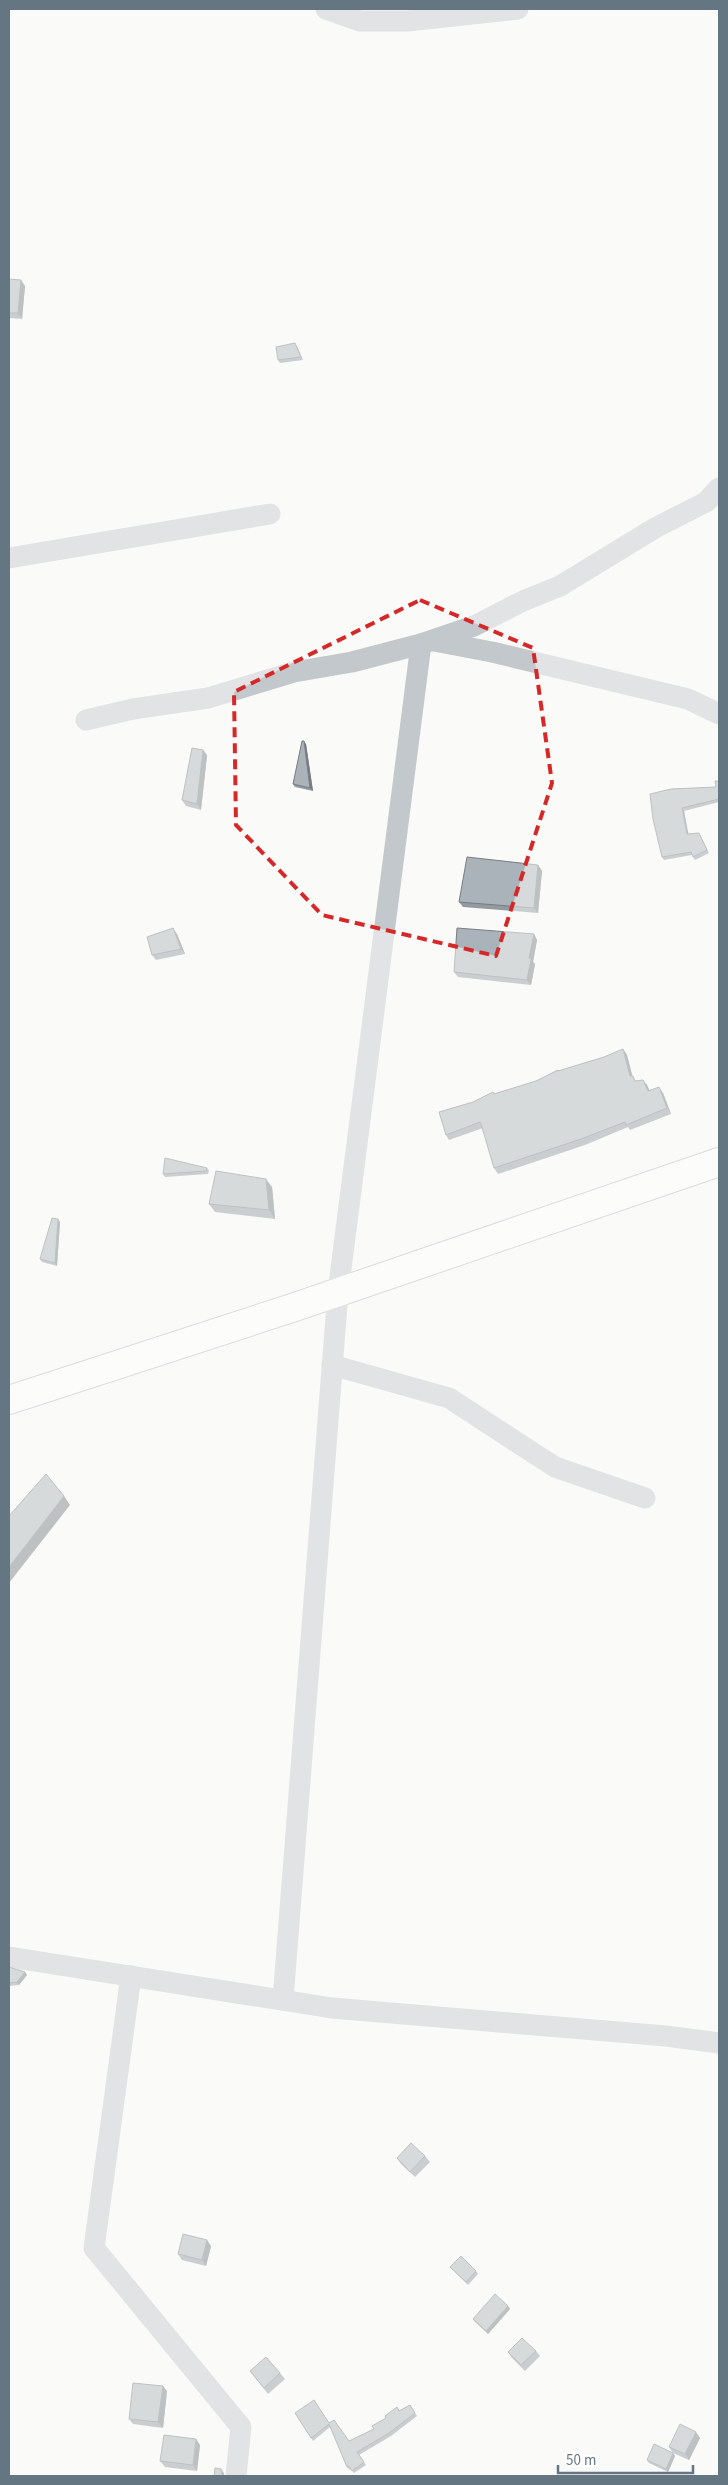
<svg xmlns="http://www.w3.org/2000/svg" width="728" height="2485" font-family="'Source Sans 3',sans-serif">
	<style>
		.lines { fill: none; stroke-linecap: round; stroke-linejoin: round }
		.primary-casing { stroke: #b5babe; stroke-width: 30 }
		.minor { stroke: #c3c8cc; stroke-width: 21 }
		.primary { stroke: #fff; stroke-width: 28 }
		.wall { fill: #929a9f }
		.shaded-wall { fill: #777d82 }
		.building { fill: #aab3b9; stroke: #777d82 }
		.marked { fill: none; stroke: #d62828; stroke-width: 4; stroke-dasharray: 10 6; stroke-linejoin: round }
	</style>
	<rect width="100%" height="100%" fill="#fafaf8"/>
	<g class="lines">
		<defs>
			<path id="primary" d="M9,1400L295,1307L719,1162"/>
		</defs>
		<use href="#primary" class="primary-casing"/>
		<g class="minor">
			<path d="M326,9L360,21H408L518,9"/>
			<path d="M9,558L270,514"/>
			<path d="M434,641L492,652L688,699L719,714"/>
			<path d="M86,720L133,709L208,698L294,672L352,662L421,644L474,626L523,601L560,586L655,528L706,502L719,488"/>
			<path d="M332,1365L449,1398L555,1467L645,1498"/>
			<path d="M9,1957L332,2008L666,2036L719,2043"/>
			<path d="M131,1976L94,2248L241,2427L236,2476"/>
			<path d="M283,2000L338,1292L421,644"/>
		</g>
		<use href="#primary" class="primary"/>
	</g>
	<g class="wall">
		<path d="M9,279L25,286L22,319L9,318Z"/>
		<path d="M297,346L303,360L280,363L278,360Z"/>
		<path d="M306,744L313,791L295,787L293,784Z"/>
		<path d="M203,750L207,755L201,810L186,806L182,800Z"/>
		<path d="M719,781V802L684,811L688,834L699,833L709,853L695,860L692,855L664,860L662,857L671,789L716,787Z"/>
		<path d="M538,865L542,871L538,913L463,907L459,902Z"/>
		<path d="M177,934L185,954L156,960L152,955Z"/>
		<path d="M534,934L537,940L533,962L535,964L531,985L458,977L454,972Z"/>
		<path d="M623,1049L627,1055L632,1076L636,1081L647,1085L649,1090L663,1093L671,1114L630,1130L628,1127L585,1145L498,1174L494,1168L483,1128L449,1140L446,1135L473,1102L493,1092L494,1094L536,1081L558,1070L559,1071L604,1057Z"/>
		<path d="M207,1168L209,1171L208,1174L165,1177L163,1174Z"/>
		<path d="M272,1187L275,1219L215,1212L209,1204Z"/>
		<path d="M60,1222L57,1266L42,1262L40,1259Z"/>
		<path d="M9,1967L25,1972L27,1975L19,1985L9,1986Z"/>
		<path d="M425,2156L430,2162L415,2177L401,2164L397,2158Z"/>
		<path d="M211,2246L206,2266L182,2260L178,2254Z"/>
		<path d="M450,2267L476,2271L478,2274L468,2285Z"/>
		<path d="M508,2306L510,2309L488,2334L475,2322L473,2319Z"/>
		<path d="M536,2351L540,2356L525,2371L512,2358L508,2352Z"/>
		<path d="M250,2371L280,2373L285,2379L268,2394Z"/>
		<path d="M167,2391L163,2428L133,2424L129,2419Z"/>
		<path d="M410,2405L417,2416L391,2436L359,2455L366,2465L354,2473L351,2469L350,2470L347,2467L330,2427L313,2441L295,2413L329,2423L349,2441L374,2429L399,2411Z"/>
		<path d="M700,2438L689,2460L673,2453L669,2447Z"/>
		<path d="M200,2445L197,2471L165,2467L160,2461Z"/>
		<path d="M673,2453L675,2456L668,2472L649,2463L647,2460Z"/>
	</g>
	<g class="shaded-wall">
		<path d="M21,280L25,286L22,319L18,313Z"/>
		<path d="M304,741L306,744L313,791L310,788Z"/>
		<path d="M203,750L207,755L201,810L197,804Z"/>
		<path d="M682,808L684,811L689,837L687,834Z"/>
		<path d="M538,865L542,871L538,913L534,908Z"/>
		<path d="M173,928L177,934L185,954L181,949Z"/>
		<path d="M534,934L537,940L533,962L535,964L531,985L527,980L529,958Z"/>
		<path d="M623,1049L627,1055L634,1082L630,1076Z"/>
		<path d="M643,1080L647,1085L652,1096L648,1091Z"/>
		<path d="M659,1087L663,1093L671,1114L667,1108Z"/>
		<path d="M266,1179L272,1187L275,1219L269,1210Z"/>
		<path d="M58,1219L60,1222L57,1266L55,1263Z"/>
		<path d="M64,1496L70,1505L9,1583V1567Z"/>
		<path d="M25,1972L27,1975L19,1985L17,1982Z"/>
		<path d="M207,2240L211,2246L206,2266L202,2260Z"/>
		<path d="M508,2306L510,2309L488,2334L486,2331Z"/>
		<path d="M163,2386L167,2391L163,2428L158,2422Z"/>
		<path d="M696,2432L700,2438L689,2460L685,2454Z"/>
		<path d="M196,2439L200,2445L197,2471L193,2465Z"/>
		<path d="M673,2453L675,2456L668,2472L666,2469Z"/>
		<path d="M221,2469L224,2473V2476H222Z"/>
	</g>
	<g class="building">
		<path d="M9,279L21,280L18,313H9Z"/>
		<path d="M295,343L301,357L278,360L276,347Z"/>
		<path d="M302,741H304L310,788L293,784Z"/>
		<path d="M192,748L203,750L197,804L182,800Z"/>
		<path d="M715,781H719V799L682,808L687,834L699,833L707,850L693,857L691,852L662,857L653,819L650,794L671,789L716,787Z"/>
		<path d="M467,857L538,865L534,908L459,902Z"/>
		<path d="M173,928L181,949L152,955L147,937Z"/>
		<path d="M457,928L534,934L529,958L531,959L527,980L454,972Z"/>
		<path d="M623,1049L630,1076H633L635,1081L643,1080L648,1091L659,1087L667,1108L626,1125L625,1122L581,1139L494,1168L481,1124L480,1122L446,1135L439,1112L473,1102L493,1092L494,1094L536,1081L558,1070V1071L604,1057Z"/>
		<path d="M165,1158L207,1168L206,1171L163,1174Z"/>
		<path d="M216,1171L266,1179L269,1210L209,1204Z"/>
		<path d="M52,1218L58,1219L55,1263L40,1259Z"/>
		<path d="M46,1474L64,1496L9,1567V1516Z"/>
		<path d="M9,1967L25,1972L17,1982L9,1983Z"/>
		<path d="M411,2143L425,2156L410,2172L397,2158Z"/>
		<path d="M183,2234L207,2240L202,2260L178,2254Z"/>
		<path d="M461,2256L476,2271L466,2282L450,2267Z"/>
		<path d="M495,2294L508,2306L486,2331L473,2319Z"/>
		<path d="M522,2338L536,2351L521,2365L508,2352Z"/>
		<path d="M266,2357L280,2373L264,2388L250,2371Z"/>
		<path d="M133,2383L163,2386L158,2422L129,2419Z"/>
		<path d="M314,2400L329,2423L334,2420L349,2441L374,2429L372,2426L386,2418L385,2416L397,2407L399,2411L410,2405L415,2413L389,2433L357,2452L364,2462L352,2471L349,2466L347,2467L329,2424L311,2438L295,2413Z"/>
		<path d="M680,2424L696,2432L685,2454L669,2447Z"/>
		<path d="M164,2435L196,2439L193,2465L160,2461Z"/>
		<path d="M654,2444L673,2453L666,2469L647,2460Z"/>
		<path d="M215,2468L221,2469L222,2476H214Z"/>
	</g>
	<path d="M0 0H728V2485H0ZM420,600L533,648L552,783L496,956L322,915L236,825L234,692Z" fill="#fafaf8" fill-opacity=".55" fill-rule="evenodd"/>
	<path class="marked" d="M420,600L533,648L552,783L496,956L322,915L236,825L234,692Z"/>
	<rect width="728" height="2485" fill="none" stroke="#657683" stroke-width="20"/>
	<path d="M558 2465v8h135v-8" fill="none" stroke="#657683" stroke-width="2.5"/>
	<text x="566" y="2465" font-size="15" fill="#657683" stroke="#ffffff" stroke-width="4" paint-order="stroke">50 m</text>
</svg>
